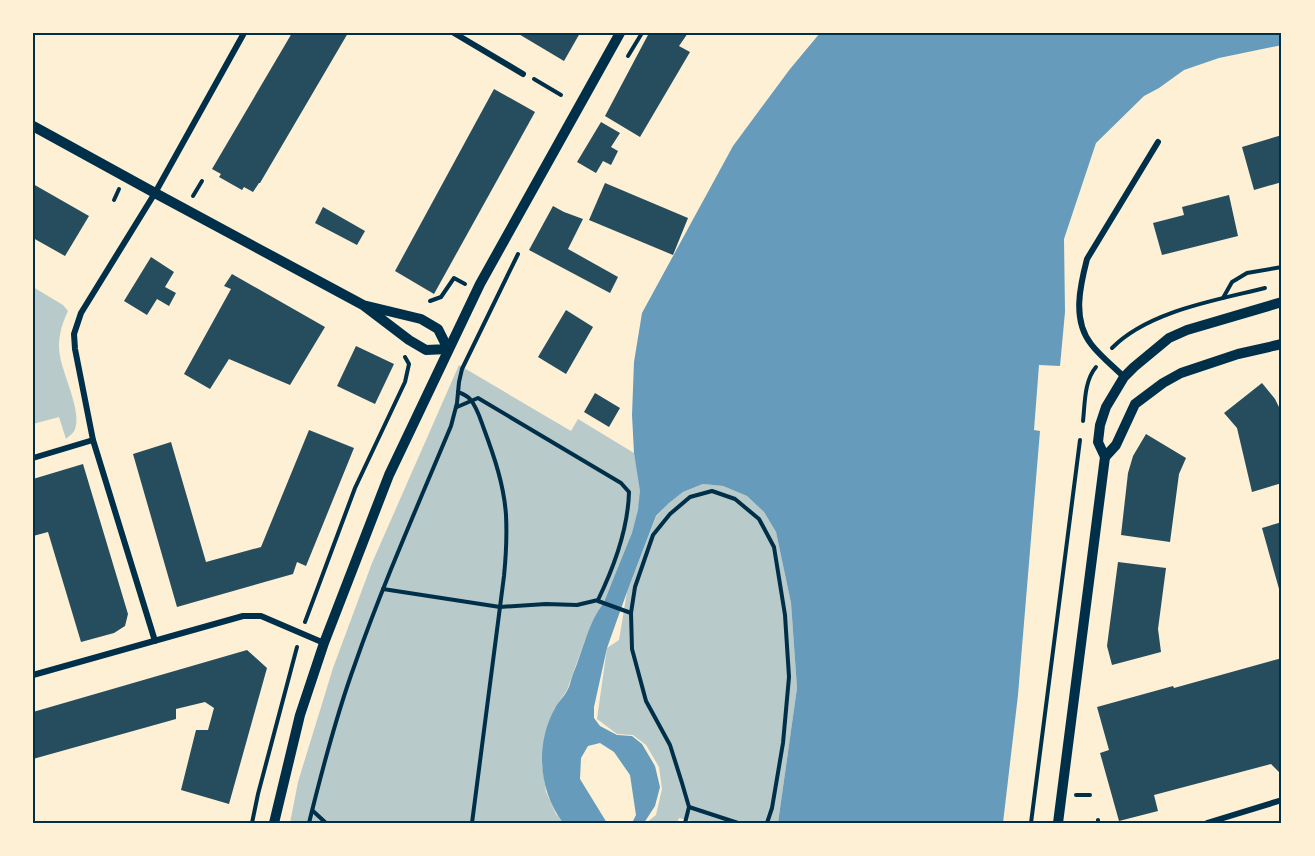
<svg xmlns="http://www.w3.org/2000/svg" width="1315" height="856" font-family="Manrope,sans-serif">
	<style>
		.green { fill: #b9caca }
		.water { fill: #669bbc }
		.building { fill: #264d5e }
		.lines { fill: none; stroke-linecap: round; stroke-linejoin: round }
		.path { stroke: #003049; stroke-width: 4 }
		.minor { stroke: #003049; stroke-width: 6 }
		.tertiary { stroke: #003049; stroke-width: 10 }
		.neatline { fill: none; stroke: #003049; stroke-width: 2 }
	</style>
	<rect width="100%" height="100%" fill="#fdf0d5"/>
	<g class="green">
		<path d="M33,287L63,305L68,311C61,326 57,340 60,356C63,375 82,412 75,429C74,433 69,436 66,439L59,417L33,424Z"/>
		<path d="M459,365L571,431L578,419L634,453C636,465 640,478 640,490C641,525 617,570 604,602L599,609L585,640L567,690L554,709L542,765L546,792L556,814L563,823H290L298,782L333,668L372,563Z"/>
		<path d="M703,484L723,486L747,496L764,512L776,532L791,603L797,688L778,823H700L679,818L677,823H646L656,815L662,789L659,767L646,745L633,735L617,734L597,719L607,648L619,640L627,592L656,517L669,503L683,492Z"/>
	</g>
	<path class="water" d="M820,33H1282V45L1219,58L1184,70L1159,88L1144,96L1096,143L1064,239L1065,312L1060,366L1039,365L1034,430L1040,431L1018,695L1003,823H778L797,688L791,603L776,532L764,512L747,496L723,486L703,484L683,492L669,503L656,516L627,592L607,648L594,707V718L600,726L617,735L632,736L642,744L655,766L660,787L655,806L644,823H632L636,815L630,775L614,752L600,743L588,746L581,758L580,779L607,823H563C539,791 535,746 554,710C557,703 563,698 567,691C570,686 571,679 573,674C583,650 588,623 604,602L632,533L638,510L640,491L634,453L632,415L634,362L642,313L733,146L790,69Z"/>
	<g class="building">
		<path d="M292,33H348L260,183H259L253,192L244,187L242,190L219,177L221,174L212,169Z"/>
		<path d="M517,33H580L564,61Z"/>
		<path d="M649,33H688L679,46L690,52L640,137L605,116Z"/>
		<path d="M494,89L535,112L434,294L395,271Z"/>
		<path d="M601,122L620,133L611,147L618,151L611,165L603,161L596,173L577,162Z"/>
		<path d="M1282,135V182L1254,190L1242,147Z"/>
		<path d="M605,183L688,218L673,255L589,220Z"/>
		<path d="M33,184L89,216L65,256L33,238Z"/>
		<path d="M1229,195L1238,236L1162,255L1153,223L1184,215L1182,207Z"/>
		<path d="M553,206L564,212L583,219L568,249L618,277L610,293L529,250Z"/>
		<path d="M323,207L365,231L357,245L315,223Z"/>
		<path d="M151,257L174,272L165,287L176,293L169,306L157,299L147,315L124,301Z"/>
		<path d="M232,274L325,327L290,385L229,359L210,389L184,374L231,289L224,286Z"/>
		<path d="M566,310L593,327L566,374L538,357Z"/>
		<path d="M356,346L394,364L375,404L337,386Z"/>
		<path d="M1262,383L1275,399L1282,413V483L1252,492L1237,428L1224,413Z"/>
		<path d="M595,393L620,408L609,427L584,412Z"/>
		<path d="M309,430L354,448L306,566L297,562L293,574L177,607L133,454L171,442L206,562L261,547Z"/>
		<path d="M1146,434L1186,458L1179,474L1170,542L1121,535L1128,473L1133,456Z"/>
		<path d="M83,464L128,614L125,626L114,633L81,642L48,532L33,536V479Z"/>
		<path d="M1282,522V595L1281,596L1262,528Z"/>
		<path d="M1118,562L1166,568L1158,629L1161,652L1112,665L1107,646Z"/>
		<path d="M247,650L267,668L229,804L181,790L196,730H208L214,708L205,702L176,709V719L33,759V712Z"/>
		<path d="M1282,658V772L1280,773L1271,764L1154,795L1158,811L1119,821L1100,753L1109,750L1097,707L1173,686L1174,688Z"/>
	</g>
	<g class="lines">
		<g class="path">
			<path d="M628,56L642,33"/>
			<path d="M534,79L561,95"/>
			<path d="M193,196L202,181"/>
			<path d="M114,200L119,189"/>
			<path d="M1223,298L1232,282L1247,273L1282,267"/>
			<path d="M430,301L441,297L454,278L465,284"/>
			<path d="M1112,348C1148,311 1217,300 1265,288"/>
			<path d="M458,392C463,394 466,395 470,399C477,407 480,418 484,429C494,456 504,485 506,515C507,535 506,556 504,576L472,823"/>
			<path d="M1083,421C1085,404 1084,381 1096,367"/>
			<path d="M383,589L500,607L546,604L577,605L598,600C614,567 628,530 629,492L621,483L478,398L457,407"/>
			<path d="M598,601L631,613"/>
			<path d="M305,622L355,488L405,382L409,364L405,357"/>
			<path d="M1076,795H1090"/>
			<path d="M689,807L738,823"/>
			<path d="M313,811L326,823"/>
			<path d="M252,823L258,794L297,647"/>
			<path d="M309,823C322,770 336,716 355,664C383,584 418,505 451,426L457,403L459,382L462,369L518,254"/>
			<path d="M685,823L689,807L682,783L670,745L646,701L632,649L631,613L635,587L653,535L670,514L690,497L712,491L735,499L759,519L774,547L785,615L789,677L783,743L772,808L767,823"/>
			<path d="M1031,823L1080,440"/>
			<path d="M1098,823V820"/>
		</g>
		<g class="minor">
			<path d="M454,33L523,74"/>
			<path d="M1124,377C1114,367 1099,355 1091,344C1072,320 1080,286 1087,259L1158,142"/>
			<path d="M33,458L93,440"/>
			<path d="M155,641L93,440L75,349L74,334L81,313L155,193L244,33"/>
			<path d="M33,675L243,616H261L324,643"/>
			<path d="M1207,823L1282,800"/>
		</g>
		<g class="tertiary">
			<path d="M33,126L155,193L363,305L409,340L426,350L448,349L438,329L421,319L363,305"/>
			<path d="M1105,457L1116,445L1135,404L1163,383L1181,373L1238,354L1282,344"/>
			<path d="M274,823L300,715L324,643L389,475L480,284L620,33"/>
			<path d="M1058,823L1105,457L1098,442L1100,425L1106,407L1124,377L1134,367L1169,338L1187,330L1282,302"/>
		</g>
	</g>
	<rect width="1315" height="856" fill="none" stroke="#fdf0d5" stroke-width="69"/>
	<rect x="34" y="34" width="1246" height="788" class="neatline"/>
</svg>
